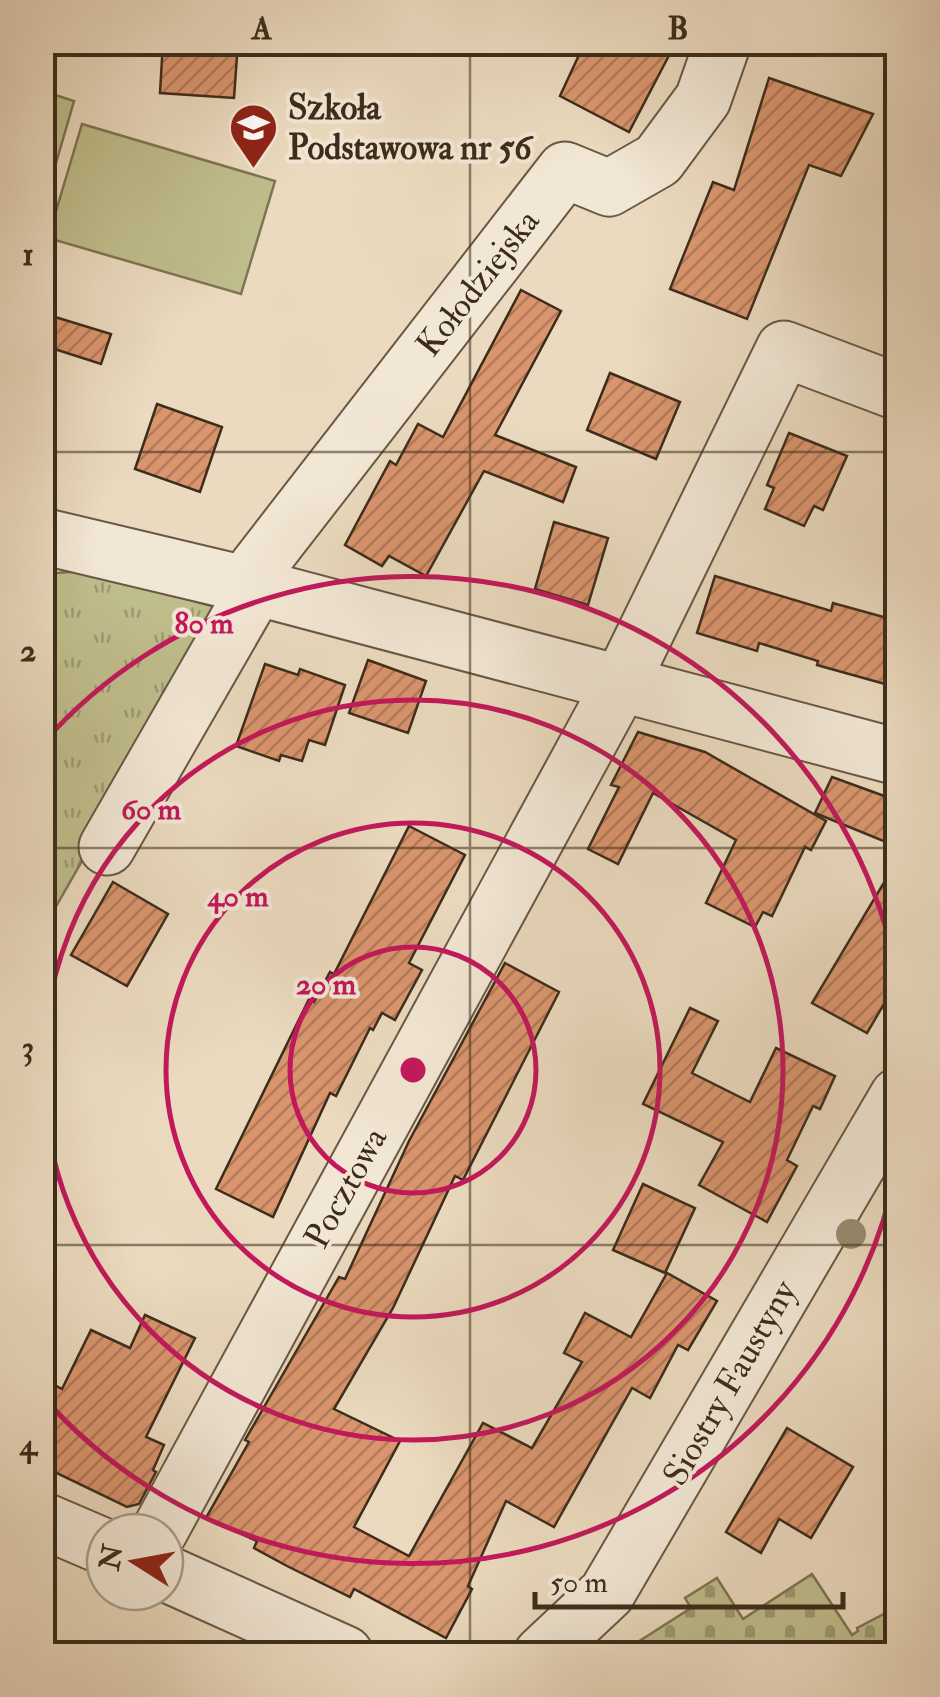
<svg xmlns="http://www.w3.org/2000/svg" width="940" height="1697" font-family="'IM FELL Double Pica',serif">
	<style>
		.grass { fill: url(#grass-tufts); stroke: #7e7554; stroke-width: 2.5 }
		.cemetery { fill: url(#cemetery-stones); stroke: #7e7554; stroke-width: 2.5 }
		.pitch { fill: #c0bd8c; stroke: #7e7554; stroke-width: 2.5 }
		.building { fill: url(#building-hatch); stroke: #3c2d1b; stroke-width: 2.5 }
		.lines { fill: none; stroke-linecap: round; stroke-linejoin: round }
		.minor-casing { stroke: #685844; stroke-width: 59 }
		.minor { stroke: #f2e7d5; stroke-width: 55 }
		.tree { fill: #998b71 }
		.grid { fill: none; stroke: #3c2d1b; stroke-width: 2.5; stroke-opacity: 0.55 }
		.ring { fill: none; stroke: #c2185b; stroke-width: 5 }
		.labels { text-anchor: middle; dominant-baseline: central; stroke-width: 8; stroke-linejoin: round; paint-order: stroke }
		.poi-label { font-size: 35px; font-weight: bold; fill: #3c2d1b; stroke: #f2e7d5; text-anchor: start }
		.street-label { font-size: 35px; fill: #3c2d1b; stroke: #f2e7d5 }
		.centre { fill: #c2185b; stroke: #f2e7d5; stroke-width: 5 }
		.ring-label { font-size: 30px; text-anchor: middle; font-weight: bold; fill: #c2185b; stroke: #f2e7d5; stroke-width: 8; stroke-linejoin: round; paint-order: stroke }
		.neatline { fill: none; stroke: #3c2d1b; stroke-width: 4 }
		.grid-label { font-size: 32px; text-anchor: middle; font-weight: bold; fill: #3c2d1b }
	</style>
	<defs>
		<pattern id="grass-tufts" width="24" height="20" patternUnits="userSpaceOnUse" patternTransform="scale(2.5)"><rect width="24" height="20" fill="#c0bd8c"/><path d="M3 7l-1-3M5 7V3M7 7l1-3M15 17l-1-3M17 17v-4M19 17l1-3" fill="none" stroke="#9d9a72"/></pattern>
		<pattern id="cemetery-stones" width="16" height="16" patternUnits="userSpaceOnUse" patternTransform="scale(2.5)"><rect width="16" height="16" fill="#c0bd8c"/><path d="M2 7V4a2 2 0 0 1 4 0v3zM10 15v-3a2 2 0 0 1 4 0v3z" fill="#9d9a72"/></pattern>
		<pattern id="building-hatch" width="6" height="6" patternUnits="userSpaceOnUse" patternTransform="scale(2.5)"><rect width="6" height="6" fill="#da956e"/><path d="M-1 1l2-2M0 6l6-6M5 7l2-2" fill="none" stroke="#b27a5a"/></pattern>
	</defs>
	<rect width="100%" height="100%" fill="#ebdabf"/>
	<filter id="stains"><feTurbulence type="fractalNoise" baseFrequency=".002" numOctaves="4"/><feColorMatrix values="0 0 0 0 .2 0 0 0 0 .09 0 0 0 0 .02 0 0 0 .5 -.17"/></filter>
	<radialGradient id="worn" r=".72"><stop offset=".6" stop-color="#630" stop-opacity="0"/><stop offset="1" stop-color="#630" stop-opacity=".3"/></radialGradient>
	<path class="grass" d="M86,571L226,610L43,929L42,626L53,607L43,599L55,573Z"/>
	<path class="cemetery" d="M812,1574L852,1635L858,1631L857,1628L897,1607V1654H619L691,1608L685,1598L717,1578L743,1619Z"/>
	<g class="pitch">
		<path d="M43,91L74,101L43,208L42,91Z"/>
		<path d="M82,124L275,181L241,294L48,238Z"/>
	</g>
	<g class="building">
		<path d="M163,42H238L234,98L160,93Z"/>
		<path d="M585,42H676L629,132L560,96Z"/>
		<path d="M769,78L873,114L841,176L809,165L747,319L670,289L713,182L734,190Z"/>
		<path d="M521,290L561,311L495,435L576,467L563,502L484,471L426,576L389,556L382,566L345,545L390,461L396,465L418,424L443,437Z"/>
		<path d="M42,313L111,334L101,364L42,345Z"/>
		<path d="M610,373L680,402L656,459L587,430Z"/>
		<path d="M157,404L222,427L200,492L135,469Z"/>
		<path d="M789,433L847,456L823,510L814,506L804,526L765,509L774,488L767,485Z"/>
		<path d="M554,522L608,538L588,605L535,589Z"/>
		<path d="M715,576L831,611L833,603L898,621V666L892,686L817,665L818,661L759,643L757,651L697,633Z"/>
		<path d="M368,660L426,681L408,733L349,713Z"/>
		<path d="M265,664L298,675L300,669L345,685L325,745L309,740L302,761L281,755L279,761L236,746Z"/>
		<path d="M638,732L705,752L826,821L811,850L805,847L772,916L763,912L755,927L706,903L736,840L653,793L618,864L588,849L619,787L611,785Z"/>
		<path d="M832,777L898,801V847L815,813Z"/>
		<path d="M409,826L465,855L409,963L422,970L395,1020L382,1013L373,1030L370,1028L336,1096L330,1093L273,1217L216,1189L309,999L314,1002L330,972L334,974Z"/>
		<path d="M898,859V980L867,1033L812,1003Z"/>
		<path d="M113,882L168,914L127,986L71,955Z"/>
		<path d="M505,963L559,992L463,1180L455,1176L393,1308L334,1409L400,1441L354,1527L409,1556L483,1423L532,1448L582,1362L564,1353L585,1313L631,1337L667,1273L717,1301L688,1350L678,1345L650,1398L632,1388L554,1527L506,1501L468,1586L472,1589L446,1638L354,1589L350,1597L287,1566L254,1548L257,1541L206,1518L249,1442L245,1440L339,1277L345,1279L409,1141Z"/>
		<path d="M690,1008L718,1021L692,1073L750,1102L776,1048L835,1076L820,1109L813,1106L787,1160L797,1166L767,1222L699,1185L723,1142L643,1104Z"/>
		<path d="M643,1184L695,1208L665,1273L613,1250Z"/>
		<path d="M145,1315L195,1338L146,1437L164,1445L153,1470L156,1472L139,1504L127,1507L42,1466V1378L62,1389L91,1330L130,1348Z"/>
		<path d="M787,1428L853,1467L811,1538L779,1519L761,1553L726,1532Z"/>
	</g>
	<g class="lines">
		<defs>
			<g id="minor">
				<path d="M42,536L244,584L898,757"/>
				<path d="M244,584L565,170L609,188L658,160L703,99L723,42"/>
				<path d="M107,847L256,588"/>
				<path d="M42,1520L105,1547"/>
				<path d="M159,1532L620,685L784,349L898,392"/>
				<path d="M165,1573L345,1654"/>
				<path d="M542,1654L607,1593L898,1096"/>
			</g>
		</defs>
		<use href="#minor" class="minor-casing"/>
		<use href="#minor" class="minor"/>
	</g>
	<circle class="tree" cx="851" cy="1234" r="15"/>
	<path class="grid" d="M470,42V1654M42,452H898M42,848H898M42,1245H898"/>
	<g class="ring">
		<circle cx="413" cy="1070" r="123"/>
		<circle cx="413" cy="1070" r="247"/>
		<circle cx="413" cy="1070" r="370"/>
		<path d="M897 1168A494 494 0 0 1 43 1397M43 743A494 494 0 0 1 897 972"/>
	</g>
	<defs>
		<symbol id="school-pin" viewBox="-11 -11 22 30"><path d="M0 17L-7.5 6A9.5 9.5 0 1 1 7.5 6Z" fill="#8f2418" stroke="#f2e7d5"/><path d="M0-5L7-2L0 1L-7-2ZM-4 1L0 2.5L4 1V4Q0 6-4 4Z" fill="#fff"/></symbol>
	</defs>
	<g fill-rule="evenodd">
		<use href="#school-pin" x="226" y="100" width="55" height="75"/>
	</g>
	<g class="labels">
		<g class="poi-label">
			<text x="288" y="108">Szkoła<tspan x="288" dy="40">Podstawowa nr 56</tspan></text>
		</g>
		<g class="street-label">
			<text transform="translate(478 283) rotate(-52)">Kołodziejska</text>
			<text transform="translate(346 1188) rotate(-61)">Pocztowa</text>
			<text transform="translate(730 1383) rotate(-60)">Siostry Faustyny</text>
		</g>
	</g>
	<circle cx="413" cy="1070" r="15" class="centre"/>
	<g class="ring-label">
		<text x="204" y="633">80 m</text>
		<text x="151" y="819">60 m</text>
		<text x="238" y="906">40 m</text>
		<text x="326" y="994">20 m</text>
	</g>
	<rect width="940" height="1697" fill="none" stroke="#ebdabf" stroke-width="110"/>
	<g transform="translate(135 1562) rotate(281)"><circle r="48" fill="#f2e7d5" stroke="#a99d8b" stroke-width="2.5"/>
	<path d="M0-8L18 38L0 25L-18 38Z" fill="#8f2418"/>
	<text y="-15" font-size="28" font-weight="bold" text-anchor="middle" fill="#3c2d1b">N</text>
	</g>
	<path d="M535 1592v15h308v-15" fill="none" stroke="#3c2d1b" stroke-width="5"/>
	<text x="550" y="1592" font-size="30" fill="#3c2d1b" stroke="#f2e7d5" stroke-width="8" paint-order="stroke">50 m</text>
	<rect x="55" y="55" width="830" height="1587" class="neatline"/>
	<g class="grid-label">
		<text x="262" y="39">A</text>
		<text x="678" y="39">B</text>
		<text x="28" y="265">1</text>
		<text x="28" y="661">2</text>
		<text x="28" y="1058">3</text>
		<text x="28" y="1455">4</text>
	</g>
	<rect width="100%" height="100%" filter="url(#stains)"/>
	<rect width="100%" height="100%" fill="url(#worn)"/>
</svg>
